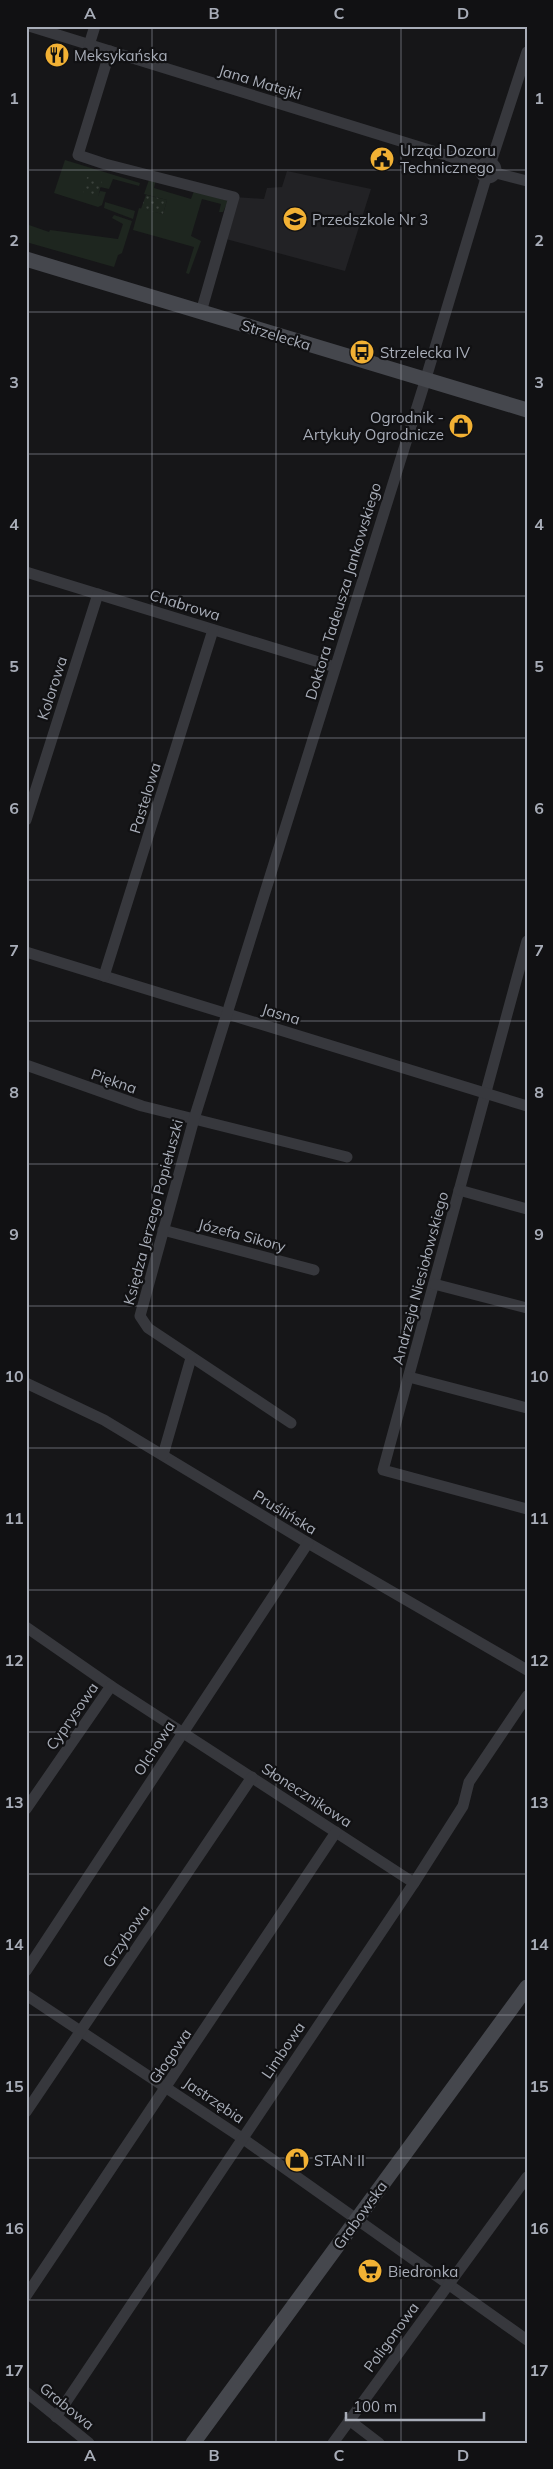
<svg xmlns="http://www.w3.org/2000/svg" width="553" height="2469" font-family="Mulish,sans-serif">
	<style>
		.built { fill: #222225 }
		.grass { fill: #1e261f }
		.park { fill: url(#park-dots) }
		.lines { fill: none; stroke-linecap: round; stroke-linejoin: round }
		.street { stroke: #37383d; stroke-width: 11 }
		.secondary { stroke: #45474d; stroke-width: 15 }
		.grid { fill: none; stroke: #a8adb8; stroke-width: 1; stroke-opacity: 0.55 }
		.labels { text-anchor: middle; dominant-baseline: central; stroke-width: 4.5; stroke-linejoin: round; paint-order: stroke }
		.poi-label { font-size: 15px; fill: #a8adb8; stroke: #111113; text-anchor: start }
		.street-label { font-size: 15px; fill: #a8adb8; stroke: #111113 }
		.neatline { fill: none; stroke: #a8adb8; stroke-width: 2 }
		.grid-label { font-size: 16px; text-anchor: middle; font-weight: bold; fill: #a8adb8 }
	</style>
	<defs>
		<pattern id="park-dots" width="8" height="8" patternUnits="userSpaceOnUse" patternTransform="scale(1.25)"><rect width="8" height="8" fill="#1e261f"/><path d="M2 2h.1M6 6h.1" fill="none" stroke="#3c433d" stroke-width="1.8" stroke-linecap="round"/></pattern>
	</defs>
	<rect width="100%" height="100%" fill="#161618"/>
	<path class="built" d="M287,171L371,189L345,271L222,238L234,197L264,199L267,188L282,187Z"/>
	<g class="grass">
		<path d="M65,160L140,183L139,186L113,179L109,189L100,187L102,181L98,196L100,191L106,192L102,205L98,207L54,193Z"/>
		<path d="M150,177L156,179L154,188L191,199L194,191L228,201L223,212H219L221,204L202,199L191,236L201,241L189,274L186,273L194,247L133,230L139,208L163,214L167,200L144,194Z"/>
		<path d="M105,202L135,211L133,219L104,208Z"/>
		<path d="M114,215L132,221L122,253L118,255L114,267L26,242L29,225L49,232L50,230L118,239L123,224L112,218Z"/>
	</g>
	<g class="park">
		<path d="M87,177L102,181L98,196L83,192Z"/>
		<path d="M146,195L167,200L163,214L141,209Z"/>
	</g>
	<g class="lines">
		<g class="street">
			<path d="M29,26L481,166"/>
			<path d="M89,45L95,26"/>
			<path d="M110,51L78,155L105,164L234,197L201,312"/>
			<circle cx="488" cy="170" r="8"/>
			<path d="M491,162L527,52"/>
			<path d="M496,173L527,181"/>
			<path d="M26,572L335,667"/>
			<path d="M26,820L98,594"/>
			<path d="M527,941L383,1470L527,1509"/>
			<path d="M26,952L527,1106"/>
			<path d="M104,976L213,630"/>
			<path d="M26,1065L142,1106L347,1157"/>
			<path d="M459,1190L527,1209"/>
			<path d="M163,1230L314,1270"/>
			<path d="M434,1284L527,1308"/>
			<path d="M409,1377L527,1408"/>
			<path d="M26,1383L104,1420L308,1543L527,1670"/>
			<path d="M291,1423L148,1328L140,1316L194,1119L423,388L486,178"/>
			<path d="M163,1455L191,1358"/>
			<path d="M26,1627L111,1686"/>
			<path d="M26,1809L111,1686L414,1883"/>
			<path d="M26,1971L308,1543"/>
			<path d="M26,1995L242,2138L527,2340"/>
			<path d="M26,2112L252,1777"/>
			<path d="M26,2296L336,1832"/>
			<path d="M26,2392L89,2443"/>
			<path d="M56,2417L414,1883L463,1806L469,1782L527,1696"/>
			<path d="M349,2420L379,2443"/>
			<path d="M333,2443L527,2177"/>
		</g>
		<g class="secondary">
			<path d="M26,259L527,410"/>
			<path d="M193,2443L527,1987"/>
		</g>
	</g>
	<path class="grid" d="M152,26V2443M276,26V2443M401,26V2443M26,170H527M26,312H527M26,454H527M26,596H527M26,738H527M26,880H527M26,1021H527M26,1164H527M26,1306H527M26,1448H527M26,1590H527M26,1732H527M26,1874H527M26,2015H527M26,2158H527M26,2300H527"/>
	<defs>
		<symbol id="restaurant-disc" viewBox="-11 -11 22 22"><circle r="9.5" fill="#f2b134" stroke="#111113"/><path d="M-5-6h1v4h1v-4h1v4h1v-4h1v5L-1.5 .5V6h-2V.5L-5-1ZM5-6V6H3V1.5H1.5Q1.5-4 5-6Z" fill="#111"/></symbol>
		<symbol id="civic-disc" viewBox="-11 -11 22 22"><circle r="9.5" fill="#f2b134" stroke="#111113"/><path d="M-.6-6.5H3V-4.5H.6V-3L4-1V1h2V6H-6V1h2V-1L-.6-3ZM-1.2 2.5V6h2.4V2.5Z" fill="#111"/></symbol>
		<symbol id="school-disc" viewBox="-11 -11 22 22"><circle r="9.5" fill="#f2b134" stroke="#111113"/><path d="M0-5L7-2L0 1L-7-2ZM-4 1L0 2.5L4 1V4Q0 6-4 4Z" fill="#111"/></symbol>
		<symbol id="bus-disc" viewBox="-11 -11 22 22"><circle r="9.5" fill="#f2b134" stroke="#111113"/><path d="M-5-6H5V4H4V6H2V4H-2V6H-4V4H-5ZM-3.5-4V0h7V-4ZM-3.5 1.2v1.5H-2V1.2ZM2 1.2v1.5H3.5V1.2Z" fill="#111"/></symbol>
		<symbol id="shop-disc" viewBox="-11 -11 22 22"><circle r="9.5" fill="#f2b134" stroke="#111113"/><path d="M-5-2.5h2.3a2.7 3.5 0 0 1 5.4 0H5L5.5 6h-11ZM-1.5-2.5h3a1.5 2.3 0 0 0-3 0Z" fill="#111"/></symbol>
		<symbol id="supermarket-disc" viewBox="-11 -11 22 22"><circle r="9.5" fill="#f2b134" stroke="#111113"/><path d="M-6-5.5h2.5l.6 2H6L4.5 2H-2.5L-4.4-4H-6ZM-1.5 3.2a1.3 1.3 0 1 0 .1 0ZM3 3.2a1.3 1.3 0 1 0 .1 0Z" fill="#111"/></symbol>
	</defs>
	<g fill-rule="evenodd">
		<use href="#restaurant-disc" x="43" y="41" width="28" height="28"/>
		<use href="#civic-disc" x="368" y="145" width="28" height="28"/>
		<use href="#school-disc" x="281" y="205" width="28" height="28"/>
		<use href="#bus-disc" x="348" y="338" width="28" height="28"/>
		<use href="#shop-disc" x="447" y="412" width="28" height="28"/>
		<use href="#shop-disc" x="283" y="2146" width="28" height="28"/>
		<use href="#supermarket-disc" x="356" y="2257" width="28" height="28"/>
	</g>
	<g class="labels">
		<g class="poi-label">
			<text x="74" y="55">Meksykańska</text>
			<text x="400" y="150">Urząd Dozoru<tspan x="400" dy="17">Technicznego</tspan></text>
			<text x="312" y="219">Przedszkole Nr 3</text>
			<text x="380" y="352">Strzelecka IV</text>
			<text x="444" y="417" text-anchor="end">Ogrodnik -<tspan x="444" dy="17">Artykuły Ogrodnicze</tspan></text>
			<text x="314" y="2160">STAN II</text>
			<text x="388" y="2271">Biedronka</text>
		</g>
		<g class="street-label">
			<text transform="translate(260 82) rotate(17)">Jana Matejki</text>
			<text transform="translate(276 335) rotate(17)">Strzelecka</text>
			<text transform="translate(343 591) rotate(-73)">Doktora Tadeusza Jankowskiego</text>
			<text transform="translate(185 605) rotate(17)">Chabrowa</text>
			<text transform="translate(52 688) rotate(-72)">Kolorowa</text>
			<text transform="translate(145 798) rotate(-73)">Pastelowa</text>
			<text transform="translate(281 1014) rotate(17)">Jasna</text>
			<text transform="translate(114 1081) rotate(19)">Piękna</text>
			<text transform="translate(153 1212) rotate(-75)">Księdza Jerzego Popiełuszki</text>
			<text transform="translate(242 1235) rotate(15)">Józefa Sikory</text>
			<text transform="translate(420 1278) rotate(-75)">Andrzeja Niesiołowskiego</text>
			<text transform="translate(285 1512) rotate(31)">Pruślińska</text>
			<text transform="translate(72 1716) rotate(-55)">Cyprysowa</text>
			<text transform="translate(154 1748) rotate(-57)">Olchowa</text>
			<text transform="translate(307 1795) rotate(33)">Słonecznikowa</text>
			<text transform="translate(126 1936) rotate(-56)">Grzybowa</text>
			<text transform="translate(283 2050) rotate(-56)">Limbowa</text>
			<text transform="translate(170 2056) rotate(-56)">Głogowa</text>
			<text transform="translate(214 2100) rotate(34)">Jastrzębia</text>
			<text transform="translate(360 2215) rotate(-54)">Grabowska</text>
			<text transform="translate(391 2337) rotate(-54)">Poligonowa</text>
			<text transform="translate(67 2406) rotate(39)">Grabowa</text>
		</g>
	</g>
	<rect width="553" height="2469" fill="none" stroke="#111113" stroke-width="55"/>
	<path d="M346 2412v8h138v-8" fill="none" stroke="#a8adb8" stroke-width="2.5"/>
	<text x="353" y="2412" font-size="15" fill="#a8adb8" stroke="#111113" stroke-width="4" paint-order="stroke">100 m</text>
	<rect x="28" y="28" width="498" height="2414" class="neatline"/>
	<g class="grid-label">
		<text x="90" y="19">A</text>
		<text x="214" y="19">B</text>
		<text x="339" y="19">C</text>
		<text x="463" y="19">D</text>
		<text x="14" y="104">1</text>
		<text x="539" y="104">1</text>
		<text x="14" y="246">2</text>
		<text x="539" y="246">2</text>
		<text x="14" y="388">3</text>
		<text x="539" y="388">3</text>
		<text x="14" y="530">4</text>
		<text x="539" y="530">4</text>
		<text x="14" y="672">5</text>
		<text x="539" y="672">5</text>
		<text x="14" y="814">6</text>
		<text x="539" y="814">6</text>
		<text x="14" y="956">7</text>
		<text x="539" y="956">7</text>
		<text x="14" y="1098">8</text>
		<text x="539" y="1098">8</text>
		<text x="14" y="1240">9</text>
		<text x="539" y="1240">9</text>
		<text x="14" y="1382">10</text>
		<text x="539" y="1382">10</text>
		<text x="14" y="1524">11</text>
		<text x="539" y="1524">11</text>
		<text x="14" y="1666">12</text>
		<text x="539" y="1666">12</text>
		<text x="14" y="1808">13</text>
		<text x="539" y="1808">13</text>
		<text x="14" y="1950">14</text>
		<text x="539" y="1950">14</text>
		<text x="14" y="2092">15</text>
		<text x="539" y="2092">15</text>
		<text x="14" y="2234">16</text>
		<text x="539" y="2234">16</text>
		<text x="14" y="2376">17</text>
		<text x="539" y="2376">17</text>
		<text x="90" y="2461">A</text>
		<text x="214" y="2461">B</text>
		<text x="339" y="2461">C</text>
		<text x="463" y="2461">D</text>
	</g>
</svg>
